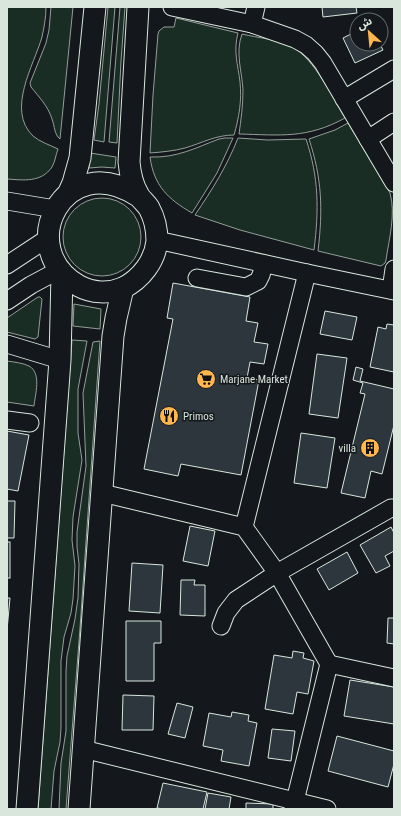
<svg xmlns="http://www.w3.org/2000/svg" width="401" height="816" font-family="'Roboto Condensed','Noto Sans Arabic',sans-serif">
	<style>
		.green { fill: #1a2d24; stroke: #939e99 }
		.building { fill: #2c363c; stroke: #d8e6dc }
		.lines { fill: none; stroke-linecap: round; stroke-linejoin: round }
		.minor-casing { stroke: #d8e6dc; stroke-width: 19 }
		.major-casing { stroke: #d8e6dc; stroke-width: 23 }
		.minor { stroke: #14181c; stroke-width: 17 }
		.major { stroke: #14181c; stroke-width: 21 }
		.labels { text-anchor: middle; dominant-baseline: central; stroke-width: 3; stroke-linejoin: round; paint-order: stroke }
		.poi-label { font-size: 11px; fill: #d8e6dc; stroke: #14181c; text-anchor: start }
	</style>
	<rect width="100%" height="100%" fill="#14181c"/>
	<g class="green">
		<path d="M7,7H46C46,17 44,28 42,37C34,65 6,110 33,136C40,142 50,145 58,149C56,154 55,162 52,167C41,183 23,180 7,179Z"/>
		<path d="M51,7H73L60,139C54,134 55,127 52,119C48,106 39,97 31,87L30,83L46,43L49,30Z"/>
		<path d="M108,7H115L104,142L94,140L99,104Z"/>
		<path d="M120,7H125L121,61L117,143L109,142Z"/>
		<path d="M176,18L238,33C233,52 238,64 240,82C242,100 239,118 234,135C216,135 202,143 185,148C174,151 162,152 150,153L153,95L158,34L159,31L164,27H174Z"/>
		<path d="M242,34C258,38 277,39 292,47C315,59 332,97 345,118C307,139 280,135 239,134C241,120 243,105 243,90C242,71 235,53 242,34Z"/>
		<path d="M348,123L390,193C396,214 389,239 386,260L385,263L381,266L318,251C323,209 322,179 309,139L335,130Z"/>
		<path d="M225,138H233L217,173L192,213C168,199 154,186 150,157C177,158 195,148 219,139Z"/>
		<path d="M238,138L268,140L306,139C319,178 319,210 314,250L240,230L195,215C212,190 227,166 238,138Z"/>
		<path d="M90,153L116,157L115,168L102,167L89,168Z"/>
		<circle cx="102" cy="237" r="39"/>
		<path d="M38,297H40L42,299L38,337L35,339L7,332V318Z"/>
		<path d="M74,304L101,309L100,329L73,326Z"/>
		<path d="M72,340L87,341L78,389V433L82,460L73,517L72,540L75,566L73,599L71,613L64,637L61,661V728L60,742L54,771L51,809H38Z"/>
		<path d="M100,341L80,628L66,809H59L61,763L66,731V671L67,656L75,619L78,598L79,564L77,547V532L86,466L83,393L93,342Z"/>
		<path d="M7,361C14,362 23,363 29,366C42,373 35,395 34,406L7,402Z"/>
	</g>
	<g class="building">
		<path d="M322,7H356L357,13L323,17Z"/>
		<path d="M357,31V44H380L383,50L355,63L343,38Z"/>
		<path d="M173,283L250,297L246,321L258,323L254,342L268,344L264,364L250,362L247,378L259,380L241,475L181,464L178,476L144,469L173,319L167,318Z"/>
		<path d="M325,311L357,317L352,340L320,334Z"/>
		<path d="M387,324L394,325V372L370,367L378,327L386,329Z"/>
		<path d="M317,354L347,358L338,418L309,414Z"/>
		<path d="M356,367L363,369L360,381L394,389V425L382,474L371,471L365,498L341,493L365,394L360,393L363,383L353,380Z"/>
		<path d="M7,431L29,435L18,491L7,489Z"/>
		<path d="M301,433L335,438L327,488L294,483Z"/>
		<path d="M7,501H15L14,538H7Z"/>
		<path d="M190,526L215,531L208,566L183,561Z"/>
		<path d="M391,527L394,533V551L385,556L390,566L376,573L360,545Z"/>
		<rect x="7" y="542" width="3" height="36"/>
		<path d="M347,552L358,573L329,590L317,569Z"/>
		<path d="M132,563L163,565L160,613L129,611Z"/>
		<path d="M181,580H195L194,585H205V616L180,615Z"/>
		<path d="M7,598H10L7,630Z"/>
		<path d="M388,618H394V644L387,643Z"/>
		<path d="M126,621H161V643H154V681H126Z"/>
		<path d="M293,651L304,653L303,658L314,661L308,694L297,692L293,714L265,709L274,655L292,658Z"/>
		<path d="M350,680L394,687V724L344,716Z"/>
		<path d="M123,695L154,696L153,730H122Z"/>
		<path d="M177,703L193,707L185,738L168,734Z"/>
		<path d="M232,712L249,715L248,721L257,723L249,766L221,761L223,750L203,746L209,713L231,717Z"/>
		<path d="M272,729L295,731L291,761L268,758Z"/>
		<path d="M337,736L394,751V764L388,787L328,771Z"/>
		<path d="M163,783L207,792L203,809H164L157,808Z"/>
		<path d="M208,793L231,797L229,809H205Z"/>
		<path d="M246,803L273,804V809H246Z"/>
	</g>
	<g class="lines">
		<defs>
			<g id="minor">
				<path d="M172,7L252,24L295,39L306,45L315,53L323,63L394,183"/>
				<path d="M252,24L256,7"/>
				<path d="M344,99L394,69"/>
				<path d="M368,139L394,122"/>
				<path d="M7,201L55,209"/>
				<path d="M157,240L307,273L394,291"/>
				<path d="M7,265L48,238"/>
				<path d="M197,278L246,287L258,281L261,275L264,264"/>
				<path d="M391,290L394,269"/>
				<path d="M7,301L31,285L59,270"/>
				<path d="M7,344L60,360"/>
				<path d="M7,420L30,423"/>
				<path d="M102,493L244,527L277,573L329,664L293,809"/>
				<path d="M244,527L307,273"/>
				<path d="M221,626L226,613L236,600L277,573L391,508H394"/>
				<path d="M329,664L394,678"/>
				<path d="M83,749L327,809"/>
			</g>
			<g id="major">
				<path d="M138,7L129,162C130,173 132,184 138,194C140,199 146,203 149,208C154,217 157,230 157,241C155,261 141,279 123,288C109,294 92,293 79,286C13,249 64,147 138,196"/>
				<path d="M69,192L73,183L80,158L95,7"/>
				<path d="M27,809L60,360L62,273"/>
				<path d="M79,809L113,336L116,318L123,288"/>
			</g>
		</defs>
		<use href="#minor" class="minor-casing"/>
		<use href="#major" class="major-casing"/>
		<use href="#minor" class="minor"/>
		<use href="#major" class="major"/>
	</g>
	<defs>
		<symbol id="supermarket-disc" viewBox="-11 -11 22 22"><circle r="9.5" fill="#ffb74d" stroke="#14181c"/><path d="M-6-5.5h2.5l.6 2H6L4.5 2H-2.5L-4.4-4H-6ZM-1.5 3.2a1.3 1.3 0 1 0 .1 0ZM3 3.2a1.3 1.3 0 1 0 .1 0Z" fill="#111"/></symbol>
		<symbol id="restaurant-disc" viewBox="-11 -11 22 22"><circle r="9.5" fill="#ffb74d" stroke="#14181c"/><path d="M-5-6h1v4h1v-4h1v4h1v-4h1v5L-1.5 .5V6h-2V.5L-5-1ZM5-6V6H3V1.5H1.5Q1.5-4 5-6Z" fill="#111"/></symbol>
		<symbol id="building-disc" viewBox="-11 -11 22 22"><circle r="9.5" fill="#ffb74d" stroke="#14181c"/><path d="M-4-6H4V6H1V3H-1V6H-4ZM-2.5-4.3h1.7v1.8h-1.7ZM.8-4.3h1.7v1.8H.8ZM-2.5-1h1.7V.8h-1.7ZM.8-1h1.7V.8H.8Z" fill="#111"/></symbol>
	</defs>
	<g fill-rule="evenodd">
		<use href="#supermarket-disc" x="195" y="368" width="22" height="22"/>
		<use href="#restaurant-disc" x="158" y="405" width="22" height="22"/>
		<use href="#building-disc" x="359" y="437" width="22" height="22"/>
	</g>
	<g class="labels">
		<g class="poi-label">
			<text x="220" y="379">Marjane Market</text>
			<text x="183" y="416">Primos</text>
			<text x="356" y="448" text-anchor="end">villa</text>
		</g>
	</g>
	<rect width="401" height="816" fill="none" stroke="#d8e6dc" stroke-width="16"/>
	<g transform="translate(369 32) rotate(333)"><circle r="19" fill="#14181c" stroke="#626a69"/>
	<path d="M0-3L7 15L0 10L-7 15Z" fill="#ffb74d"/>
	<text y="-6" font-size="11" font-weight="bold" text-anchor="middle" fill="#d8e6dc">ش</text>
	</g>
</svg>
